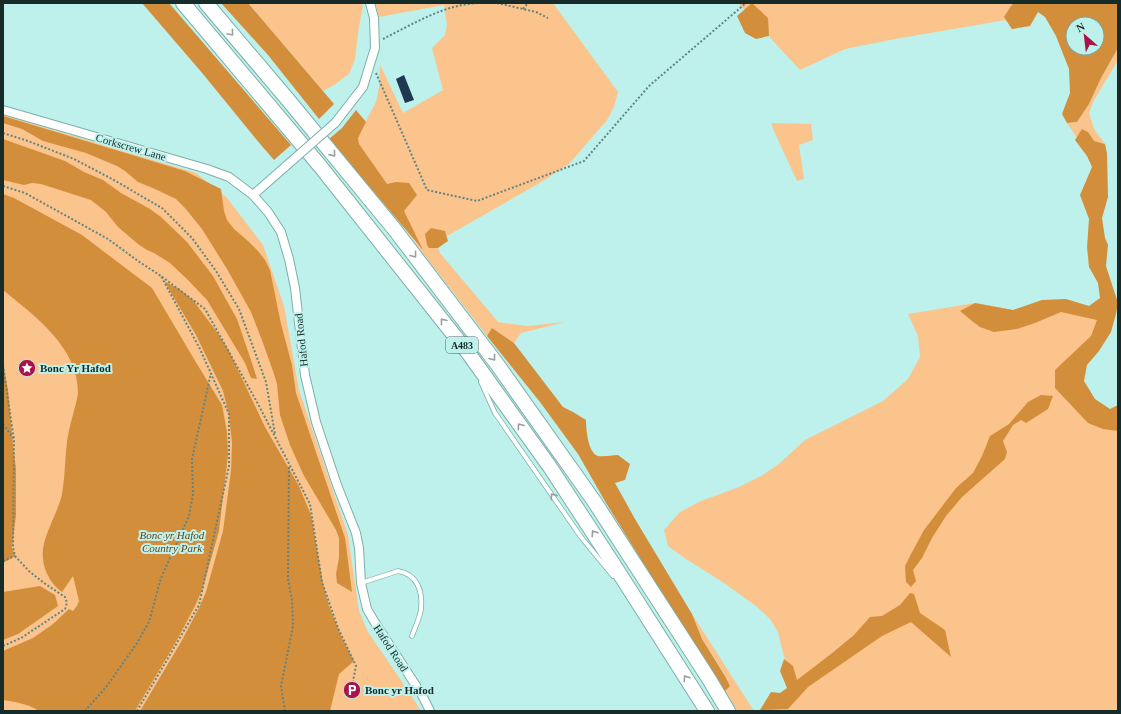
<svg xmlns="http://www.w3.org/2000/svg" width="1121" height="714" font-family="'Times New Roman',serif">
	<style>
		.green { fill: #fac48c }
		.forest { fill: #d38e3b; fill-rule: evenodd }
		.building { fill: #1e3950 }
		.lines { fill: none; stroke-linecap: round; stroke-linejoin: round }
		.lane-casing { stroke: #7dafa9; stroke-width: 5.5 }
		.street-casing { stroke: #7dafa9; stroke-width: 10 }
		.highway-casing { stroke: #7dafa9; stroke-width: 16 }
		.path { stroke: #628481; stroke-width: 2; stroke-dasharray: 2 2; stroke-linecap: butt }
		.lane { stroke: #fff; stroke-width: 4 }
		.street { stroke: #fff; stroke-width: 8 }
		.highway { stroke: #fff; stroke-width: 14 }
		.street-bridge-casing { stroke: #7dafa9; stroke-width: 10; stroke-linecap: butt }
		.street-bridge { stroke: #fff; stroke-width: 8 }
		.oneway { stroke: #97a09f }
		.labels { text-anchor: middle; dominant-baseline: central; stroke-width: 4; stroke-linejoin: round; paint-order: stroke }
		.shield { fill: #bef1eb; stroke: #496663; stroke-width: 1 }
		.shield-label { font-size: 10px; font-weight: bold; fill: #172b29 }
		.street-label { font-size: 11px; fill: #172b29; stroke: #bef1eb }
		.poi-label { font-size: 11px; font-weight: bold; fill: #172b29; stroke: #bef1eb; text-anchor: start }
		.park-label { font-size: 11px; font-style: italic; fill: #664217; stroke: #bef1eb }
	</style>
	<rect width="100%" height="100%" fill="#bef1eb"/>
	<g class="green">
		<path d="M248,3H362L363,7L359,26L355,59L349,74L334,85L323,91Z"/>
		<path d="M375,3H553L618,92L614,107L607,120L569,164L543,181L447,236L445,231L429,248H438L440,253L498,322L527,326L565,322L521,333L514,343L493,329L487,336L405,230L421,249L343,140L361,116L366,121L376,102L379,87L380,65L384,73L403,113L443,90L432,48L445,35L447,25L444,5L379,17Z"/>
		<path d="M738,3H1047L1038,12L1030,26L1012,29L1006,20L895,39L845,49L800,70Z"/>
		<path d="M1118,48V60L1093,102L1089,113L1094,129L1105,144L1093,141L1088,132L1082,129L1077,138L1067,123L1077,122L1089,104L1101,78Z"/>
		<path d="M3,115L196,173L227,198L263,245L284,306L299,390L348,535L359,611L368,632L407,689L421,711H3Z"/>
		<path d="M771,123L811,124L813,140L799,145L804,179L797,181L774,131Z"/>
		<path d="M975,303L1013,310L1107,308L1099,335L1072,369L1086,402L1118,416V711H758L795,688L783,653L778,632L770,619L756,606L724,583L683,557L668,546L664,530L680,512L701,501L739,487L763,475L780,463L805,440L883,401L908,379L920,357L918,336L908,314Z"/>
		<path d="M692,614L754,711H736L709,666L726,691L725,675L702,639Z"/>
	</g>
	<g class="forest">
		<path d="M142,3H169L291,145L274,160L261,145L203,74Z"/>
		<path d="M221,3H248L334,104L319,119L268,55Z"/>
		<path d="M752,3L768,18L769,36L756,39L745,33L737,16Z"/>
		<path d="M1014,3H1118V48L1101,78L1089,104L1077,122L1067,123L1062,114L1070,93L1069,69L1056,36L1045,17L1038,12L1030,26L1012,29L1004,17L1011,6ZM1073,24H1097V48H1073Z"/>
		<path d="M356,110L366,122L358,138L359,144L387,184L396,182L409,183L417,195L404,211L423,250L329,139L342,128Z"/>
		<path d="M3,116L185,171L221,189L224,211L227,220L234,229L248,241L258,251L265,260L270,270L281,324L292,365L296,393L345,538L352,592L337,583L336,574L339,558V538L336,530L303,474L290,445L280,415L277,384L274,374L263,343L251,312L227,269L202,229L185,208L176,199L155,189L138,182L125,171L117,166L86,153L43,141L22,129L3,123Z"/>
		<path d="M1082,129L1088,132L1094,141L1105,144L1107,153L1108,197L1102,218L1105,238L1108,245L1106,266L1118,303L1116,314L1111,332L1099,351L1087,365L1084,381L1095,399L1110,409L1118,405V431L1103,429L1088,423L1055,388V370L1091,336L1097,320L1061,312L1035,323L1017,329L994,332L980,327L972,321L960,311L975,303L1013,310L1042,300L1066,299L1089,306L1100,298L1098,283L1089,267L1087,247L1089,219L1080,195L1092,167L1087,156L1075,140Z"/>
		<path d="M3,139L65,161L84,172L103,180L121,193L150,209L161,217L187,242L213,276L237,319L252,363L257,379L251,378L245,363L207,300L188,280L170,263L154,253L147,250L138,244L118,227L106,212L91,200L41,184L32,183L24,185L3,180Z"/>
		<path d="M3,194L14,198L82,235L152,288L194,359L222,405L227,432L228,455L219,531L206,577L202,590L195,606L177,640L135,711H39C28,704 16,702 3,700V651L33,638L53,624L69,609L73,611L77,606L79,601L73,576L62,592C52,585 44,572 43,559C40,539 58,514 62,494C65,477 65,459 67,442C69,426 75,410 78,394C79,348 35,316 3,290Z"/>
		<path d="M431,228L445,231L448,241L438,248H429L427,245L425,234Z"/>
		<path d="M164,281L179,289L193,300L219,335L229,351L265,427L299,486L311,515L323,584L329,606L342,638L354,661L339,674L330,711H140L181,642L199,608L206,592L223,531L231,471L232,443L229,415L223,391L196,335Z"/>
		<path d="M492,328L514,343L563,407L573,412L586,420C586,429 588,453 598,456C604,457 612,455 618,455L630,464L625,480L615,483L635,519L692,614L702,639L725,676L730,686L725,691L666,600L606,503L578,454L540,402L487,336Z"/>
		<path d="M3,363L8,390L13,445L16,469V515L12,548L15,556L3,563Z"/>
		<path d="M1041,395L1053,396L1048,409L1026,423L1021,420L1013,425L1003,441L1007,452L1005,459L962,497L946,516L932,538L922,558L913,570L916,581L911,587L906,582L905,566L911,554L924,530L956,488L973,473L982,456L990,436L1009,424L1028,402Z"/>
		<path d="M40,586L55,595L58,606L18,634L3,640V592Z"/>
		<path d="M910,593L914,594L920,613L945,630L951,657L911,622L882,636L808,687L788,709L760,710L771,692L780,693L787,688L780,671L784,659L793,666L797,680L831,654L854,635L870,617L882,616L900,605Z"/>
	</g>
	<path class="building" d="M404,75L414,100L405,103L396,79Z"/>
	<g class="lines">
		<defs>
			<g id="lane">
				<path d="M481,382L495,413L581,537L613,576"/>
				<path d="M361,583L398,571C417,574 423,591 421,609C420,618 415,627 412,636"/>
			</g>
			<g id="street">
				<path d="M3,110L207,169L229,177L253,195L268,212L281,232L289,259L295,288L305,375L316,422L337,485L356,533L359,548L361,583L367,609L374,621L422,695L430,711"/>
				<path d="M335,123L363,87L375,48L374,18L370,3"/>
				<path d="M253,195L286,166"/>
			</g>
			<g id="highway">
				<path d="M183,3L320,166L469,354L550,467L614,565L707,711"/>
				<path d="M206,3L289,101L395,230L497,364L594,501L709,679L728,711"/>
			</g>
		</defs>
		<use href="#lane" class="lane-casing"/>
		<use href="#street" class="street-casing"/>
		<use href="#highway" class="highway-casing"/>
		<g class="path">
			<path d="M497,3L536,12L548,18"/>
			<path d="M523,9L528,3"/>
			<path d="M383,39C413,24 445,4 479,3"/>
			<path d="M376,73L427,190L477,201L584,161L649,86L746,3"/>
			<path d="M3,133L28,141L74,159L112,179L162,208L192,238L216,271L239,309L266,382L275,434"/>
			<path d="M3,186L25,193L108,239L138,261L161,276"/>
			<path d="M3,365L14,440L13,547L15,556L29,571L44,583L65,597L67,603L65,609L21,638L3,646"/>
			<path d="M3,424L14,439"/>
			<path d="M3,561L15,556"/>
			<path d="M85,711L107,686L137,643L149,622L161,578L189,516L193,494L192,459L211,373"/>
			<path d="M137,711L199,605L229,466V414L200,349L161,276L205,309L258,404L310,504L322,582L338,628L356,666L353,681"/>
			<path d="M285,711L281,686L293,626L292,600L288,579L289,465"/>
		</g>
		<use href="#lane" class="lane"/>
		<use href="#street" class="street"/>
		<use href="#highway" class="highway"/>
		<defs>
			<path id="street-bridge" d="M286,166L335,123"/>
		</defs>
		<use href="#street-bridge" class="street-bridge-casing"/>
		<use href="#street-bridge" class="street-bridge"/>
	</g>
	<defs><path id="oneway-chevron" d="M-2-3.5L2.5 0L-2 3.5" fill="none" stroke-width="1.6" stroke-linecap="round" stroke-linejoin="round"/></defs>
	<g class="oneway">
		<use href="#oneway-chevron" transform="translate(231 33) rotate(50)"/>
		<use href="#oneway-chevron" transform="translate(333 154) rotate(51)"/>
		<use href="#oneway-chevron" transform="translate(414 255) rotate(53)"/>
		<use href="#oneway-chevron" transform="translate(443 321) rotate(-128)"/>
		<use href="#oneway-chevron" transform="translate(493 358) rotate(53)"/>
		<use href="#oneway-chevron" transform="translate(520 426) rotate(-126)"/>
		<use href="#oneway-chevron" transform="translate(553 496) rotate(-125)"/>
		<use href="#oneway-chevron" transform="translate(594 533) rotate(-123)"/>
		<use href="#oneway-chevron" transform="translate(686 678) rotate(-123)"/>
	</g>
	<defs>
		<symbol id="sight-disc" viewBox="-11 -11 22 22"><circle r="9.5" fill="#a7134a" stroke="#bef1eb"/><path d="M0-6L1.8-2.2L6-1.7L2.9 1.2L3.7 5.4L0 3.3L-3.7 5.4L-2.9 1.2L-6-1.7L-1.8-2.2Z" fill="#fff"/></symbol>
		<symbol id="parking-disc" viewBox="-11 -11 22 22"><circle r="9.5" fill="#a7134a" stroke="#bef1eb"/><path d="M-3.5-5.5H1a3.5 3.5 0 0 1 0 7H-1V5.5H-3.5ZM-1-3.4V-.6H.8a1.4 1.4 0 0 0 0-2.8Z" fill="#fff"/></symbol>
	</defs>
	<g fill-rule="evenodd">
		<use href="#sight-disc" x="17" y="358" width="20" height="20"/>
		<use href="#parking-disc" x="342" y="680" width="20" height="20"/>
	</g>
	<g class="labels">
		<rect class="shield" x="446" y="337" width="32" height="16" rx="3"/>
		<g class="shield-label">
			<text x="462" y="345">A483</text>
		</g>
		<g class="street-label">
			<text transform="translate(131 147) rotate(16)">Corkscrew Lane</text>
			<text transform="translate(301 340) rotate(-96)">Hafod Road</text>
			<text transform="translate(391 648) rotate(57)">Hafod Road</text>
		</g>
		<g class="poi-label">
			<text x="40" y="368">Bonc Yr Hafod</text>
			<text x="365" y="690">Bonc yr Hafod</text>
		</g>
		<g class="park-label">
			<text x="172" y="535">Bonc yr Hafod<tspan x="172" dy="13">Country Park</tspan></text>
		</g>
	</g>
	<rect width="1121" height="714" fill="none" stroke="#172b29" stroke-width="8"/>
	<g transform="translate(1085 36) rotate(332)"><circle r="19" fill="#bef1eb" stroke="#7ba29d"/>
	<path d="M0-3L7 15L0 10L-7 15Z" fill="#a7134a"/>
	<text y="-6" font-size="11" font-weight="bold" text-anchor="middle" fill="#172b29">N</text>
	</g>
</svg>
